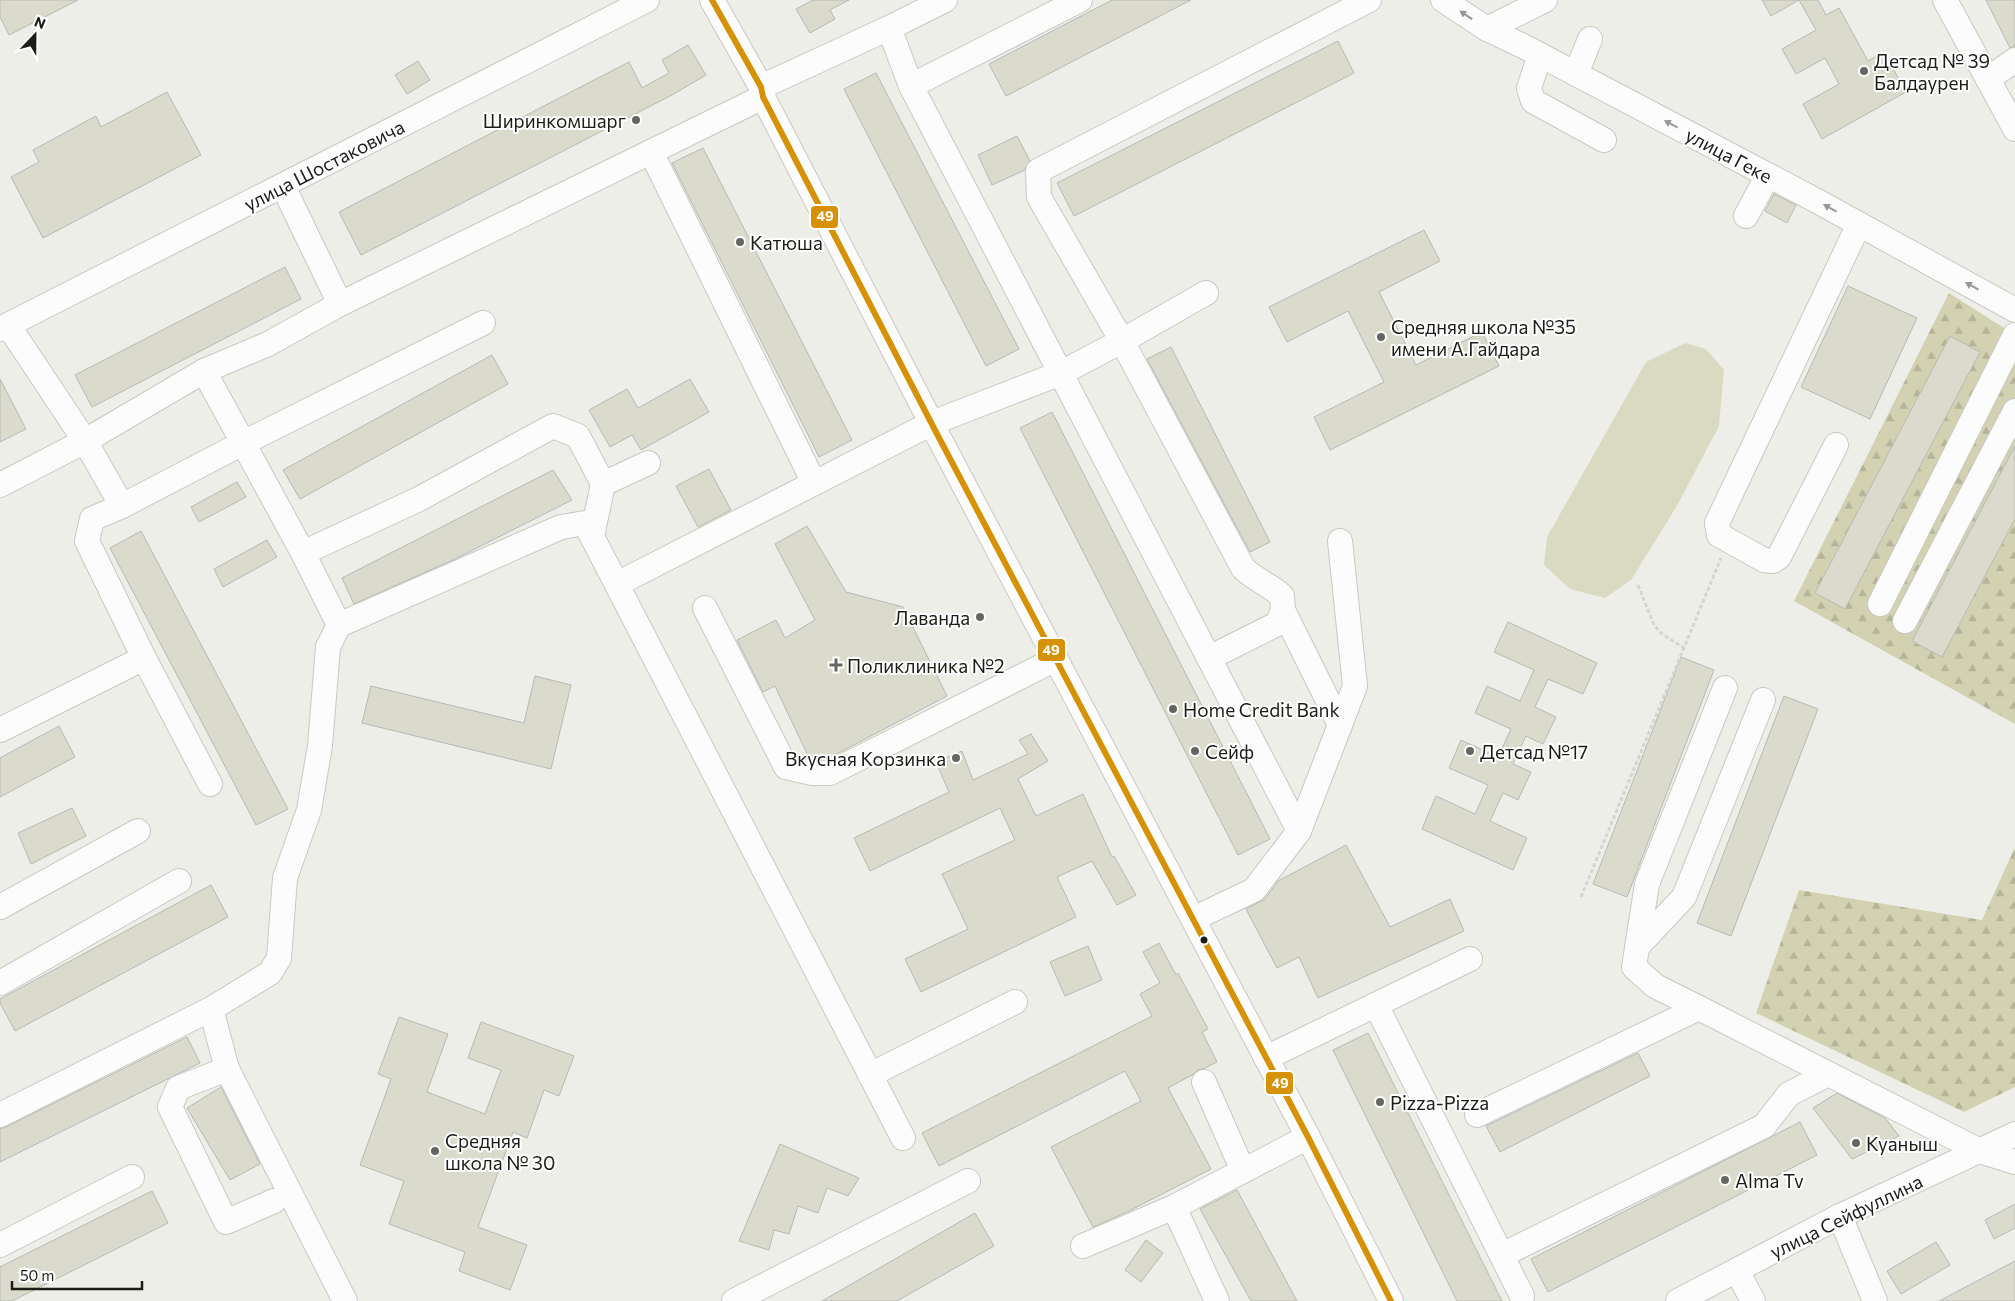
<svg xmlns="http://www.w3.org/2000/svg" width="2015" height="1301" font-family="Commissioner,sans-serif">
	<style>
		.forest { fill: url(#forest-firs) }
		.pitch { fill: #dadac3 }
		.building { fill: #dadacd; stroke: #b9b9b4 }
		.lines { fill: none; stroke-linecap: round; stroke-linejoin: round }
		.minor-casing { stroke: #c8c9c4; stroke-width: 26 }
		.path { stroke: #d4d4d3; stroke-width: 3; stroke-dasharray: 4 2.5; stroke-linecap: butt }
		.minor { stroke: #fcfcfc; stroke-width: 24 }
		.bus-1-casing { stroke: #fff; stroke-width: 10 }
		.bus-1 { stroke: #d69104; stroke-width: 6 }
		.oneway { fill: #979795 }
		.poi-dot { fill: #666661; stroke: #fff; stroke-width: 2 }
		.bus-dot { fill: #1c1c18; stroke: #fff; stroke-width: 2 }
		.labels { text-anchor: middle; dominant-baseline: central; stroke-width: 4; stroke-linejoin: round; paint-order: stroke }
		.poi-label { font-size: 19px; fill: #1c1c18; stroke: #fff; text-anchor: start }
		.street-label { font-size: 19px; fill: #1c1c18; stroke: #fff }
		.line-badge { stroke: #fff; stroke-width: 2 }
		.badge-label { font-size: 14px; text-anchor: middle; font-weight: bold; fill: #fff }
	</style>
	<defs>
		<pattern id="forest-firs" width="22" height="20" patternUnits="userSpaceOnUse" patternTransform="scale(1.25)"><rect width="22" height="20" fill="#d2d2b3"/><path d="M5 1l3.5 6h-7zM16 11l3.5 6h-7z" fill="#b4b499"/></pattern>
	</defs>
	<rect width="100%" height="100%" fill="#eeeee8"/>
	<g class="forest">
		<path d="M1949,293L2015,335V724L1794,601Z"/>
		<path d="M2015,847V1087L1964,1112L1756,1013L1799,890L1982,920Z"/>
	</g>
	<path class="pitch" d="M1685,343L1706,349L1724,370L1719,426L1678,504L1631,580L1605,598L1570,589L1544,565L1547,537L1646,362Z"/>
	<g class="building">
		<path d="M0,0H78L9,35L0,17Z"/>
		<path d="M813,0H849L830,10L835,19L810,33L796,9Z"/>
		<path d="M1112,0H1191L1006,96L989,64Z"/>
		<path d="M1762,0H1818L1826,15L1839,8L1868,61L1884,52L1906,92L1822,139L1803,104L1839,84L1825,58L1796,74L1782,49L1816,30L1799,0L1771,16Z"/>
		<path d="M1986,0H2015V46L2010,48Z"/>
		<path d="M1338,41L1354,73L1074,216L1057,183Z"/>
		<path d="M688,45L706,75L672,95L361,255L339,212L629,62L642,88L669,73L662,60Z"/>
		<path d="M418,61L430,80L407,94L395,75Z"/>
		<path d="M876,73L1019,349L986,366L844,89Z"/>
		<path d="M167,92L201,155L43,238L11,177L39,162L33,150L96,116L101,127Z"/>
		<path d="M1017,136L1030,161L1025,170L992,185L978,155Z"/>
		<path d="M703,148L852,440L819,457L672,163Z"/>
		<path d="M1774,194L1796,205L1787,223L1765,211Z"/>
		<path d="M1424,230L1440,261L1379,292L1416,365L1482,332L1499,366L1330,450L1314,417L1384,382L1348,311L1287,342L1269,307Z"/>
		<path d="M285,267L301,299L92,407L75,375Z"/>
		<path d="M1848,286L1917,318L1870,419L1801,387Z"/>
		<path d="M1950,336L1980,352L1845,609L1815,593Z"/>
		<path d="M1171,347L1270,542L1250,552L1147,359Z"/>
		<path d="M492,355L508,384L300,499L283,470Z"/>
		<path d="M0,379L26,429L0,442Z"/>
		<path d="M690,379L709,412L641,450L632,435L610,447L589,410L627,389L638,408Z"/>
		<path d="M1052,412L1270,839L1238,855L1020,428Z"/>
		<path d="M2015,446V519L1942,657L1912,641Z"/>
		<path d="M709,469L731,510L698,527L676,486Z"/>
		<path d="M553,470L572,500L455,559L354,604L342,578Z"/>
		<path d="M237,482L246,497L199,522L191,507Z"/>
		<path d="M807,526L846,592L903,607L947,696L827,759L809,758L775,686L763,692L737,640L776,620L785,638L815,620L775,544Z"/>
		<path d="M141,531L288,809L256,825L110,548Z"/>
		<path d="M267,540L277,557L223,587L214,569Z"/>
		<path d="M1508,622L1597,663L1583,694L1548,679L1535,707L1556,717L1543,744L1526,736L1513,764L1531,772L1518,800L1503,793L1490,821L1527,838L1513,870L1422,829L1436,796L1475,814L1488,785L1449,768L1461,740L1498,757L1511,729L1475,713L1487,686L1520,701L1534,670L1494,652Z"/>
		<path d="M1681,657L1714,670L1627,897L1593,884Z"/>
		<path d="M535,676L571,685L551,769L362,723L371,686L524,723Z"/>
		<path d="M1784,696L1818,709L1731,936L1697,923Z"/>
		<path d="M59,726L75,757L0,797V758Z"/>
		<path d="M1031,734L1048,761L1018,779L1036,816L1083,794L1112,857L1114,856L1136,895L1117,905L1092,861L1057,877L1076,917L921,992L905,959L968,929L942,874L1015,840L1000,808L870,871L854,838L949,792L936,762L962,751L973,780L1028,754L1019,740Z"/>
		<path d="M72,808L86,836L31,864L18,833Z"/>
		<path d="M1346,845L1390,927L1450,899L1464,931L1318,998L1299,957L1277,968L1246,909L1265,899L1278,881Z"/>
		<path d="M211,885L228,917L15,1031L0,1003V999Z"/>
		<path d="M1159,943L1176,975L1178,973L1208,1029L1202,1032L1217,1062L1205,1068L1198,1070L1192,1075L1168,1088L1211,1169L1127,1212L1093,1227L1051,1147L1141,1101L1125,1071L939,1166L922,1133L1152,1016L1140,994L1160,983L1143,952Z"/>
		<path d="M1088,946L1102,980L1065,996L1050,962Z"/>
		<path d="M399,1017L448,1034L427,1092L485,1114L501,1070L468,1058L481,1022L574,1056L559,1096L544,1090L527,1138L513,1132L478,1227L527,1245L510,1290L459,1271L465,1252L389,1224L404,1181L360,1165L391,1079L378,1074Z"/>
		<path d="M1368,1033L1502,1301H1457L1333,1050Z"/>
		<path d="M187,1037L200,1063L0,1162V1129L6,1127Z"/>
		<path d="M1638,1053L1650,1076L1500,1152L1486,1126Z"/>
		<path d="M221,1087L260,1164L230,1180L187,1108Z"/>
		<path d="M1837,1093L1885,1118L1899,1136L1852,1159L1813,1108Z"/>
		<path d="M1800,1122L1817,1155L1548,1292L1531,1259Z"/>
		<path d="M780,1144L859,1178L848,1196L827,1188L818,1213L798,1206L789,1234L774,1230L769,1250L739,1241Z"/>
		<path d="M1237,1190L1297,1301H1251L1200,1209Z"/>
		<path d="M152,1191L168,1223L12,1301H0V1267Z"/>
		<path d="M2015,1204V1228L1994,1239L1985,1220Z"/>
		<path d="M975,1213L994,1246L897,1301H822Z"/>
		<path d="M1146,1240L1163,1253L1141,1282L1125,1270Z"/>
		<path d="M1936,1242L1950,1265L1901,1294L1887,1271Z"/>
		<path d="M2015,1261V1301H1939Z"/>
	</g>
	<g class="lines">
		<defs>
			<g id="minor">
				<path d="M712,0L761,87L763,97L937,434L1308,1137L1391,1301"/>
				<path d="M1443,0L1487,29L1527,48L1817,201L2015,310"/>
				<path d="M1945,0L2015,129"/>
				<path d="M889,28L911,86L1299,831"/>
				<path d="M1487,29L1545,0"/>
				<path d="M1540,55L1529,88L1533,101L1604,140"/>
				<path d="M1576,74L1590,39"/>
				<path d="M1988,79L2015,60"/>
				<path d="M911,86L1080,0"/>
				<path d="M761,87L889,28L945,0"/>
				<path d="M651,152L814,483"/>
				<path d="M283,186L340,304"/>
				<path d="M1746,216L1768,175"/>
				<path d="M8,325L85,441L122,506"/>
				<path d="M0,329L647,0"/>
				<path d="M204,371L303,553L339,625"/>
				<path d="M1836,445L1779,557L1773,561L1764,560L1719,535L1717,523L1859,224"/>
				<path d="M0,485L85,441L204,371L268,344L340,304L763,97"/>
				<path d="M592,536L603,484L648,463"/>
				<path d="M303,553L419,499L553,426L578,436L603,484"/>
				<path d="M617,584L932,423L1061,373L1122,341L1206,293"/>
				<path d="M1880,604L2015,335"/>
				<path d="M705,608L786,767L812,773H830L1056,659"/>
				<path d="M1283,610L1340,725"/>
				<path d="M1905,621L2015,411"/>
				<path d="M1209,658L1277,624L1283,610L1282,596C1269,584 1255,580 1243,568L1122,341L1039,197L1038,171L1369,0"/>
				<path d="M1725,688L1647,884L1634,967L1655,986L1699,1008L1980,1151L2015,1162"/>
				<path d="M0,730L144,658"/>
				<path d="M210,784L144,658L87,541L92,519L122,506L243,443L483,323"/>
				<path d="M0,907L138,831"/>
				<path d="M1193,919L1254,890L1299,831L1340,725L1355,686L1340,541"/>
				<path d="M1637,947L1684,897L1763,700"/>
				<path d="M0,983L179,881"/>
				<path d="M1376,1005L1522,1296"/>
				<path d="M1266,1058L1470,959"/>
				<path d="M227,1069L178,1088L170,1107L226,1222L274,1201"/>
				<path d="M870,1075L1015,1002"/>
				<path d="M1204,1082L1243,1171"/>
				<path d="M0,1115L211,1009"/>
				<path d="M1477,1115L1699,1008"/>
				<path d="M1840,1216L1875,1301"/>
				<path d="M0,1245L132,1177"/>
				<path d="M1083,1246L1174,1207"/>
				<path d="M1502,1255L1764,1126L1789,1094L1828,1074"/>
				<path d="M1737,1271L1753,1301"/>
				<path d="M345,1301L227,1069L211,1009L270,973L279,958L285,878L309,810L320,746L328,647L339,625L561,527L585,523L903,1138"/>
				<path d="M734,1301L968,1181"/>
				<path d="M1217,1301L1174,1207L1308,1137"/>
				<path d="M1678,1301L1840,1216L2015,1134"/>
			</g>
		</defs>
		<use href="#minor" class="minor-casing"/>
		<g class="path">
			<path d="M1638,585L1654,625L1662,634L1684,648"/>
			<path d="M1581,897L1721,558"/>
		</g>
		<use href="#minor" class="minor"/>
		<defs>
			<path id="bus-1" d="M712,0L761,87L763,97L937,434L1308,1137L1391,1301"/>
		</defs>
		<use href="#bus-1" class="bus-1-casing"/>
		<use href="#bus-1" class="bus-1"/>
	</g>
	<defs><path id="oneway-solid" d="M-6-.8H1V-3.2L6.5 0L1 3.2V.8H-6Z" transform="scale(1.25)"/></defs>
	<g class="oneway">
		<use href="#oneway-solid" transform="translate(1466 15) rotate(-146)"/>
		<use href="#oneway-solid" transform="translate(1671 124) rotate(-152)"/>
		<use href="#oneway-solid" transform="translate(1830 208) rotate(-151)"/>
		<use href="#oneway-solid" transform="translate(1972 286) rotate(-151)"/>
	</g>
	<g class="poi-dot">
		<circle cx="1864" cy="71" r="5"/>
		<circle cx="636" cy="120" r="5"/>
		<circle cx="740" cy="242" r="5"/>
		<circle cx="1381" cy="337" r="5"/>
		<circle cx="980" cy="617" r="5"/>
		<path d="M833.5 657.5h5v5h5v5h-5v5h-5v-5h-5v-5h5z"/>
		<circle cx="1173" cy="709" r="5"/>
		<circle cx="1195" cy="751" r="5"/>
		<circle cx="1470" cy="751" r="5"/>
		<circle cx="956" cy="758" r="5"/>
		<circle cx="1380" cy="1102" r="5"/>
		<circle cx="1856" cy="1143" r="5"/>
		<circle cx="435" cy="1151" r="5"/>
		<circle cx="1725" cy="1180" r="5"/>
	</g>
	<circle class="bus-dot" cx="1204" cy="940" r="4.5"/>
	<g class="labels">
		<g class="poi-label">
			<text x="1874" y="60">Детсад № 39<tspan x="1874" dy="22">Балдаурен</tspan></text>
			<text x="626" y="120" text-anchor="end">Ширинкомшарг</text>
			<text x="750" y="242">Катюша</text>
			<text x="1391" y="326">Средняя школа №35<tspan x="1391" dy="22">имени А.Гайдара</tspan></text>
			<text x="970" y="617" text-anchor="end">Лаванда</text>
			<text x="847" y="665">Поликлиника №2</text>
			<text x="1183" y="709">Home Credit Bank</text>
			<text x="1205" y="751">Сейф</text>
			<text x="1480" y="751">Детсад №17</text>
			<text x="946" y="758" text-anchor="end">Вкусная Корзинка</text>
			<text x="1390" y="1102">Pizza-Pizza</text>
			<text x="445" y="1140">Средняя<tspan x="445" dy="22">школа № 30</tspan></text>
			<text x="1866" y="1143">Куаныш</text>
			<text x="1735" y="1180">Alma Tv</text>
		</g>
		<g class="street-label">
			<text transform="translate(1729 155) rotate(28)">улица Геке</text>
			<text transform="translate(324 165) rotate(-27)">улица Шостаковича</text>
			<text transform="translate(1846 1216) rotate(-26)">улица Сейфуллина</text>
		</g>
	</g>
	<g class="line-badge">
		<rect x="810" y="205" width="29" height="24" rx="5" fill="#d69104"/>
		<rect x="1037" y="638" width="29" height="24" rx="5" fill="#d69104"/>
		<rect x="1265" y="1071" width="29" height="24" rx="5" fill="#d69104"/>
	</g>
	<g class="badge-label">
		<text x="825" y="221">49</text>
		<text x="1051" y="655">49</text>
		<text x="1280" y="1088">49</text>
	</g>
	<g transform="translate(35 35) rotate(22)" stroke="#ffffff" stroke-width="4" paint-order="stroke">
	<path d="M0-4L9 19L0 12L-9 19Z" fill="#1c1c18"/>
	<text y="-8" font-size="14" font-weight="bold" text-anchor="middle" fill="#1c1c18">N</text>
	</g>
	<path d="M12 1281v8h130v-8" fill="none" stroke="#1c1c18" stroke-width="2.5"/>
	<text x="20" y="1281" font-size="15" fill="#1c1c18" stroke="#ffffff" stroke-width="4" paint-order="stroke">50 m</text>
</svg>
